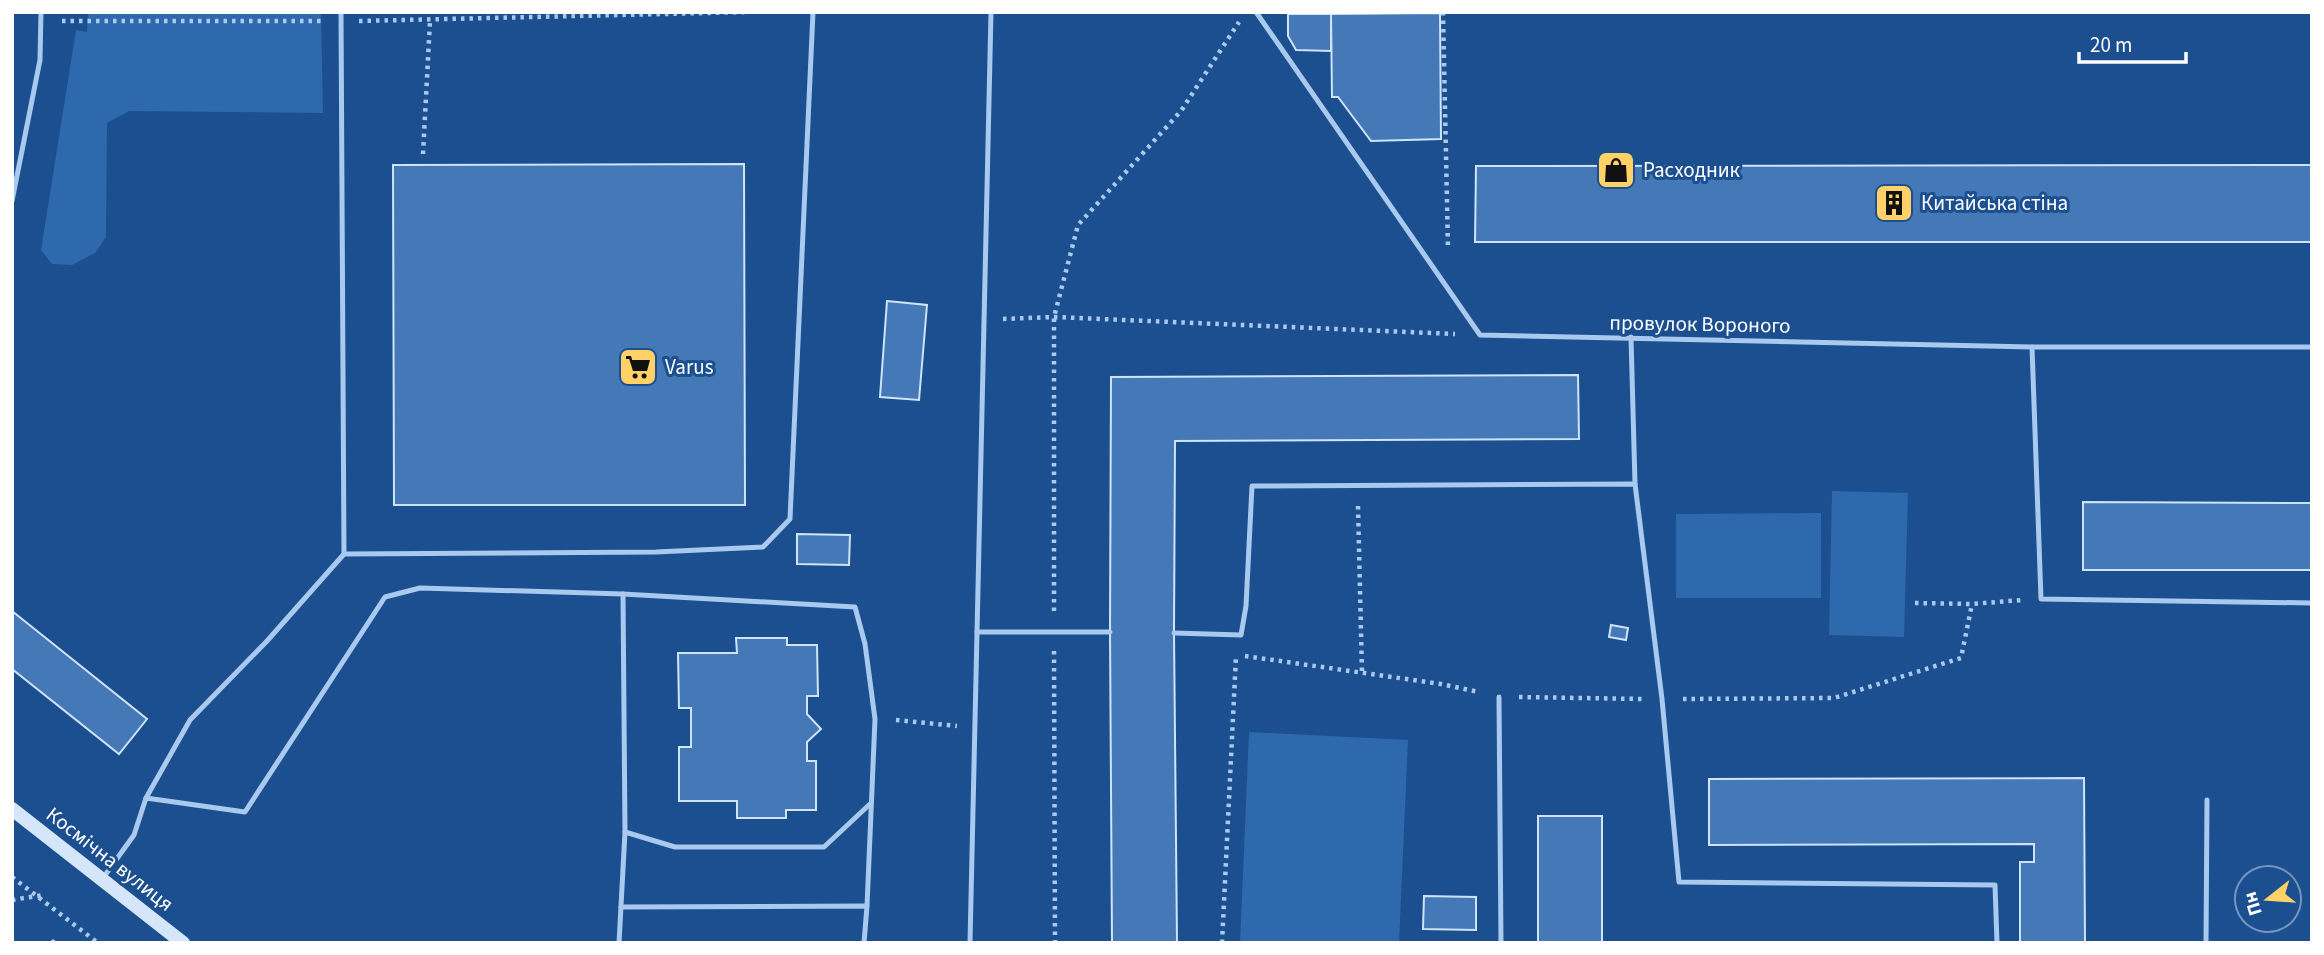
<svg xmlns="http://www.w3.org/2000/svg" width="2324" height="955" font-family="'Source Sans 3',sans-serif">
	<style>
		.green { fill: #2e69ad }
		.building { fill: #4478b7; stroke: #cfe3fa; stroke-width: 2 }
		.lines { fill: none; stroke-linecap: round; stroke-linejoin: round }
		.path { stroke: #a9c9ee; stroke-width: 4.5; stroke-dasharray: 3.5 5; stroke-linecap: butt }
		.service { stroke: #a9c9ee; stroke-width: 5 }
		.secondary { stroke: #d6e6fa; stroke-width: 14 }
		.labels { text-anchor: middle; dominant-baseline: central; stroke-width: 6; stroke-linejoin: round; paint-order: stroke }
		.poi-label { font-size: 21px; fill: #fff; stroke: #1b4f8f; text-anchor: start }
		.street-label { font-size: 21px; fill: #fff; stroke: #1b4f8f }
	</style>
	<rect width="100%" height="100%" fill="#1b4f8f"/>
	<g class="green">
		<path d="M88,12H321L323,113L129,111L107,123L106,237L95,253L72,265L52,264L41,250L76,30L87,32Z"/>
		<path d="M1832,491L1908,493L1904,637L1829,635Z"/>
		<path d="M1821,513V598H1676V514Z"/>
		<path d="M1249,732L1408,740L1399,943H1240Z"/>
	</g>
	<g class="building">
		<path d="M1440,13L1441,139L1371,141L1338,97H1332L1331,14Z"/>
		<path d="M1288,14H1331V51L1296,50L1288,36Z"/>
		<path d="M744,164L745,505H394L393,165Z"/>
		<path d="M2288,165H2312V242H1475L1476,166Z"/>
		<path d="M887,301L927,305L919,400L880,397Z"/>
		<path d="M1578,375L1579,439L1175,441L1174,633L1177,943H1112L1110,632L1111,377Z"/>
		<path d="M2083,502L2312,503V570H2083Z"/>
		<path d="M797,534L850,535L849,565L797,564Z"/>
		<path d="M12,611L147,719L119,754L12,669Z"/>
		<path d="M1611,625L1628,628L1626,640L1609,637Z"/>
		<path d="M736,638H787V645H817L818,696H807V714L821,729L807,742V761H816V810H786V818H737V801H679V747H691V708H679L678,653H737Z"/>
		<path d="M2084,778L2085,943H2020V862H2034V844L1709,845V779Z"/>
		<rect x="1538" y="816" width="64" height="127"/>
		<path d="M1424,896L1476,897V930L1423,929Z"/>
	</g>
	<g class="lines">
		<g class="path">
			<path d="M1443,12L1448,249"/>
			<path d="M62,21H322"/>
			<path d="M359,21L750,12"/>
			<path d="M423,154L430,21"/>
			<path d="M1003,319L1054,317L1455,334"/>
			<path d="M1358,506L1362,673"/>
			<path d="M1915,603L1972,604L2022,600"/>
			<path d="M1054,611V317L1078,225L1181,111L1239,22"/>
			<path d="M1054,651L1055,943"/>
			<path d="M1245,656L1441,684L1479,692"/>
			<path d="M1519,697L1643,699"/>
			<path d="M1683,699L1834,698L1961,658L1972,604"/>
			<path d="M896,720L957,726"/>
			<path d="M12,877L98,943"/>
			<path d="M12,900L43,895"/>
			<path d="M1222,943L1236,656"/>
		</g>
		<g class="service">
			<path d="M1256,12L1480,335L2032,347H2312"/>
			<path d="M12,201L40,60L41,12"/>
			<path d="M1631,337L1635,484"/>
			<path d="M2032,347L2041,599L2312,603"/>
			<path d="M344,554L656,552L763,547L790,519L813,12"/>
			<path d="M623,594L625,832L675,847H824L870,804"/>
			<path d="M977,632H1110"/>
			<path d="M1174,633L1241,635L1246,606L1252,486L1635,484L1662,699L1679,882L1995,885L1997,943"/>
			<path d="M1499,697L1501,943"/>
			<path d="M146,798L190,720L267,641L344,554L341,12"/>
			<path d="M103,878L134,835L146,798L245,812L385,597L420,588L623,594L855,607L865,644L875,719L867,906"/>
			<path d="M621,907L867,906L864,943"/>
			<path d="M53,942L54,943"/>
			<path d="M619,943L625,832"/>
			<path d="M970,943L991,12"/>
			<path d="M2206,943L2207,800"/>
		</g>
		<path class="secondary" d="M12,809L183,943"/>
	</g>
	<defs>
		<symbol id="shop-square" viewBox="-11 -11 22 22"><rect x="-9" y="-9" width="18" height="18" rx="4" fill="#ffd166" stroke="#1b4f8f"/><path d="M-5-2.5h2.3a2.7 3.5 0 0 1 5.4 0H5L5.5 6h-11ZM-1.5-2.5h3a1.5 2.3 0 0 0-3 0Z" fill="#111"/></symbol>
		<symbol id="building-square" viewBox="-11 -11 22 22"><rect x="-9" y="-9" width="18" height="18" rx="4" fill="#ffd166" stroke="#1b4f8f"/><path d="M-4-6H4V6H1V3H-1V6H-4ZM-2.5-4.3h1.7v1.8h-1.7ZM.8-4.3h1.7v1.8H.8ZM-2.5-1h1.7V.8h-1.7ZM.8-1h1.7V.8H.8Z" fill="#111"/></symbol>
		<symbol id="supermarket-square" viewBox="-11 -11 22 22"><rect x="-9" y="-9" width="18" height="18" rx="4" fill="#ffd166" stroke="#1b4f8f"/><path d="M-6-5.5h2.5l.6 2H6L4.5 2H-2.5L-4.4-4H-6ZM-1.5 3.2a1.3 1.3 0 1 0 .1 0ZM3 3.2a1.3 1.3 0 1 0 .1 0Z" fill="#111"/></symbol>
	</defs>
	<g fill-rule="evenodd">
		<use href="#shop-square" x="1594" y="148" width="44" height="44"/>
		<use href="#building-square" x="1872" y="181" width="44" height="44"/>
		<use href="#supermarket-square" x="616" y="345" width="44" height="44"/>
	</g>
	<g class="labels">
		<g class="poi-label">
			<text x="1643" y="170">Расходник</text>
			<text x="1921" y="203">Китайська стіна</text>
			<text x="665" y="367">Varus</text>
		</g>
		<g class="street-label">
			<text transform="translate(1700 324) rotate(1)">провулок Вороного</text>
			<text transform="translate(110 859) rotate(38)">Космічна вулиця</text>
		</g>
	</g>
	<rect width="2324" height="955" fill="none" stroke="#ffffff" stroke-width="28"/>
	<g transform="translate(2268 899) rotate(253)"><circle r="33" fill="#1b4f8f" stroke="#7695bc" stroke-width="2"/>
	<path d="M0-5L12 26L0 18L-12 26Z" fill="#ffd166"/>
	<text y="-10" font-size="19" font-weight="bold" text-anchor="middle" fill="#ffffff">Пн</text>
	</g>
	<path d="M2079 52v10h107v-10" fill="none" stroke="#ffffff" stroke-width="3.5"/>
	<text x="2090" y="52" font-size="21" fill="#ffffff" stroke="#1b4f8f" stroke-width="5" paint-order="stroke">20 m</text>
</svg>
